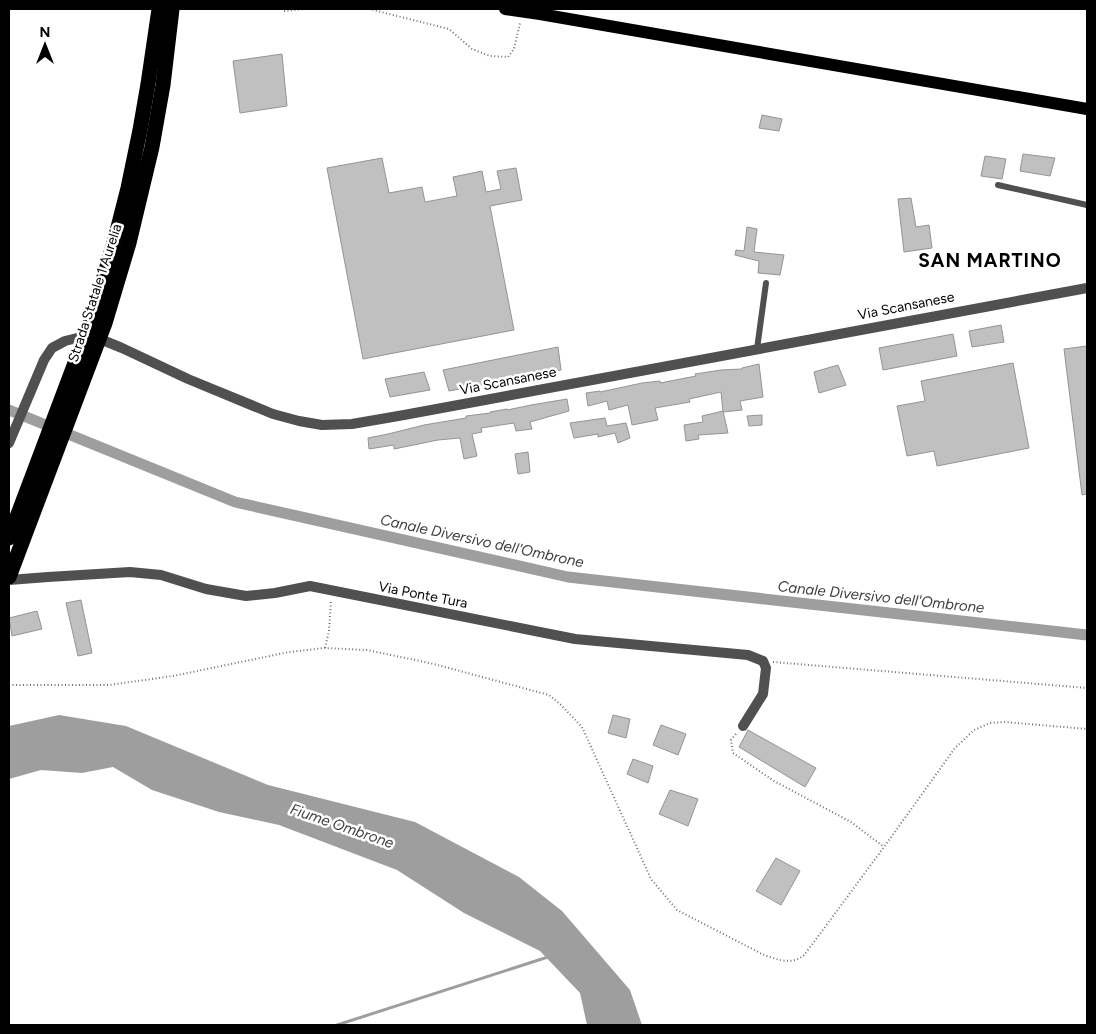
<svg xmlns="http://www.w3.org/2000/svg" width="1096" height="1034" font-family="Figtree,sans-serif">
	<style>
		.water { fill: #9e9e9e }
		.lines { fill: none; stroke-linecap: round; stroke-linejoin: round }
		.stream { stroke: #9e9e9e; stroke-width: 3 }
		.canal { stroke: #9e9e9e; stroke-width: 11 }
		.building { fill: #c0c0c0; stroke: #949494 }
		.path { stroke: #727272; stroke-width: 2; stroke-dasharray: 1 2.5; stroke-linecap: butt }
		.lane { stroke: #505050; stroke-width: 6 }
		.street { stroke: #505050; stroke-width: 10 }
		.primary { stroke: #000; stroke-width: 12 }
		.highway { stroke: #000; stroke-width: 15 }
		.labels { text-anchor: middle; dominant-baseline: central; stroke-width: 5; stroke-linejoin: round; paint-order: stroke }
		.street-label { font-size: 14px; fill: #000; stroke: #fff }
		.water-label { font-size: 15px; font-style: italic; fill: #3f3f3f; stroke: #fff }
		.district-label { font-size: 19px; font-weight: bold; letter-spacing: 1px; fill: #000; stroke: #fff }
	</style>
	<rect width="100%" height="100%" fill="#fff"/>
	<path class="water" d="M59,715L126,726L268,785L415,822L519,877L562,911L630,990L642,1025H587L580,993L540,951L464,913L397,870L279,825L219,812L152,790L113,767L82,773L41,770L9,779V726Z"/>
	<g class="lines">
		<path class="stream" d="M337,1025L548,957"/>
		<path class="canal" d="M9,410L235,502L568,577L1087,635"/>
	</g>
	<g class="building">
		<path d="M282,54L287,106L240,113L233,61Z"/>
		<path d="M762,115L782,119L779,131L759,128Z"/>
		<path d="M1023,154L1055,158L1050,176L1020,171Z"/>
		<path d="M985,156L1006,159L1002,179L981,176Z"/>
		<path d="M382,158L389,193L422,187L425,202L457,196L453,177L482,171L486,192L501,189L497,171L516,168L522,200L490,206L514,330L363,359L327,168Z"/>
		<path d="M911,198L916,227L929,225L932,248L904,252L898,199Z"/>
		<path d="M747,227L757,229L754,252L784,255L780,275L758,273L759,261L735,255L736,250L744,251Z"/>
		<path d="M1001,325L1004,342L972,347L969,331Z"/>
		<path d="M953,334L957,356L883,370L879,348Z"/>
		<path d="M1087,346V494L1082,495L1064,349Z"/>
		<path d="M558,347L561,370L449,391L443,370Z"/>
		<path d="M1013,363L1029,448L937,466L934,451L907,456L897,406L925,401L921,381Z"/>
		<path d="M759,364L763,397L740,401L742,410L723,412L721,392L689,399L690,402L655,408L658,420L632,425L628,405L609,410L607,401L588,406L586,393L600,391V392L642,383L660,381V383L696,376L695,374L721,370L742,369V368Z"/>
		<path d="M838,365L846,385L819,393L814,372Z"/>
		<path d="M424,372L430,390L390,397L385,379Z"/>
		<path d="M567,399L569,411L530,422L532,429L516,431L514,423L481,428L482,432L472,434L477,456L464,459L460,438L438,440L394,449V445L369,449L368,438L388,434L424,425L466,418V416L490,413V412L507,409V410L531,405Z"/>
		<path d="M723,411L728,433L698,435L699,439L686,441L684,425L703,422L702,416Z"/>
		<path d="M762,415V425L749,426L747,416Z"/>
		<path d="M605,418L607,426L626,423L630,438L618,443L615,433L598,437V434L574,438L570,423Z"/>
		<path d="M528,452L530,472L518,474L515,454Z"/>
		<path d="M81,600L92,653L78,656L66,603Z"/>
		<path d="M37,611L42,629L12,636L9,618Z"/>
		<path d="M613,715L630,719L626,738L608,733Z"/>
		<path d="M661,725L686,734L678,755L653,745Z"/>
		<path d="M748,730L816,768L805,787L739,747Z"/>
		<path d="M633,759L653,766L648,783L627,774Z"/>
		<path d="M670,790L698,799L688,826L659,814Z"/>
		<path d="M776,858L800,871L781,905L756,891Z"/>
	</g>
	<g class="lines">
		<g class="path">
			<path d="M369,9L449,29L472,49L490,56L508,57L514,49L520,23"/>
			<path d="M284,11L305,9"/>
			<path d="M325,648L329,631L331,601"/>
			<path d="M773,662L1087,688"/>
			<path d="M9,685H109L173,676L289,652L325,648L367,650L434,664L549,695L561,705L582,727L651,879L677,910L762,954C775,959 792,966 804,955C807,951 811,946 814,942L884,847L955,748L974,730L990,723L1005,722L1087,729"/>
			<path d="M736,734L731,740L733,753L774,781L851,822L884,847"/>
		</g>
		<g class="lane">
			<path d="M998,185L1087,205"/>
			<path d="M757,349L766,283"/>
		</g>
		<g class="street">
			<path d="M9,443L44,360L52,348L65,341L77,338L95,337L122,348L188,379L273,414L299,421L322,425L352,424L404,415L1087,288"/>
			<path d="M9,580L48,577L130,572L161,575L206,589L246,596L275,593L310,586L575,639L748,655L763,661L766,668L763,694L743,726"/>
		</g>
		<path class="primary" d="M505,9L540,14L1087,109"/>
		<g class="highway">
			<path d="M9,538L92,318L115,239L128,188L140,130L148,84L159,9"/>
			<path d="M9,577L105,323L129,243L152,147L163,85L172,9"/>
		</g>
	</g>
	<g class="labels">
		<g class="street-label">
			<text transform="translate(95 293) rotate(-72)">Strada Statale 1 Aurelia</text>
			<text transform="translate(906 306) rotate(-11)">Via Scansanese</text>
			<text transform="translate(508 381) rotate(-11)">Via Scansanese</text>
			<text transform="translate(423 595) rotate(11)">Via Ponte Tura</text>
		</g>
		<g class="water-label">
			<text transform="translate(482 541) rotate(12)">Canale Diversivo dell'Ombrone</text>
			<text transform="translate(881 597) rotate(6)">Canale Diversivo dell'Ombrone</text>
			<text transform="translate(342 826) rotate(19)">Fiume Ombrone</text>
		</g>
		<g class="district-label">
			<text x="990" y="260">SAN MARTINO</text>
		</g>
	</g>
	<rect width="1096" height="1034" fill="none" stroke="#000000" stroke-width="20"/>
	<g transform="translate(45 45)" stroke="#ffffff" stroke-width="4" paint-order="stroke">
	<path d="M0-4L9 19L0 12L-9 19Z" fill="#000000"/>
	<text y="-8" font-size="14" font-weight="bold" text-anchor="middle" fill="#000000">N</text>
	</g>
</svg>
